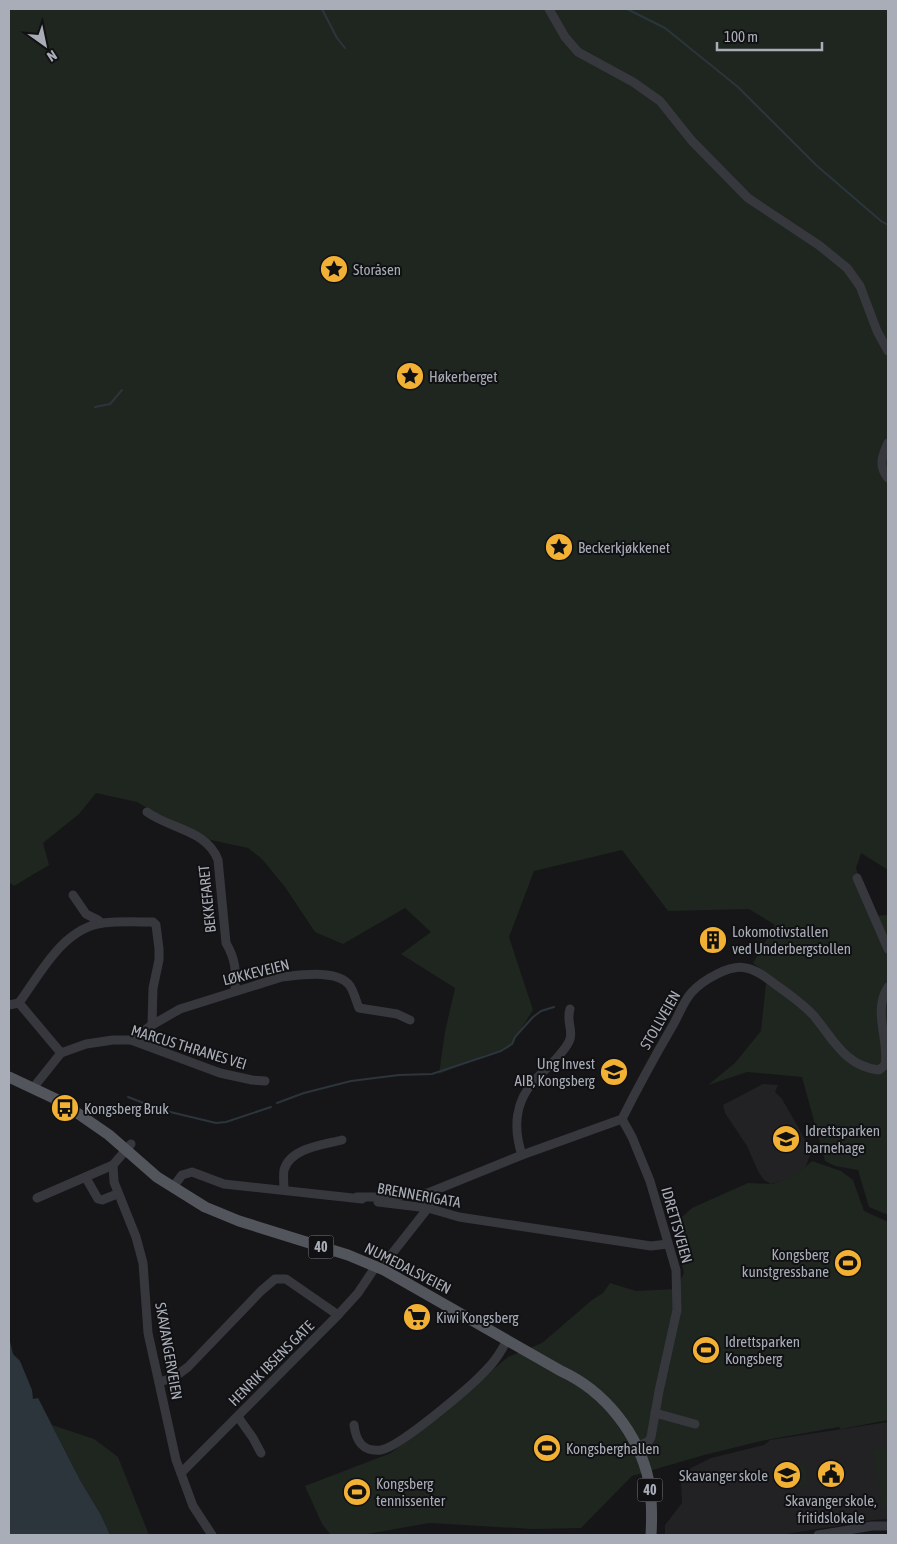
<svg xmlns="http://www.w3.org/2000/svg" width="897" height="1544" font-family="'Asap Condensed',sans-serif">
	<style>
		.built { fill: #222225 }
		.green { fill: #1e261f }
		.water { fill: #2c353c }
		.lines { fill: none; stroke-linecap: round; stroke-linejoin: round }
		.stream { stroke: #2c353c; stroke-width: 2 }
		.minor { stroke: #37383d; stroke-width: 9 }
		.major { stroke: #53555c; stroke-width: 11 }
		.labels { text-anchor: middle; dominant-baseline: central; stroke-width: 4; stroke-linejoin: round; paint-order: stroke }
		.shield { fill: #111113; stroke: #7b7e86; stroke-width: 1 }
		.shield-label { font-size: 14px; font-weight: bold; fill: #a8adb8 }
		.poi-label { font-size: 15px; fill: #a8adb8; stroke: #111113; text-anchor: start }
		.street-label { font-size: 15px; fill: #a8adb8; stroke: #111113 }
	</style>
	<rect width="100%" height="100%" fill="#161618"/>
	<g class="built">
		<path d="M763,1084L778,1085L775,1092L782,1099L797,1125L807,1144L810,1155L803,1175L771,1184L764,1180L758,1171L747,1146L725,1113L723,1105Z"/>
		<path d="M888,1422V1519L874,1520L780,1535H665V1525L682,1503L681,1482L689,1469L711,1458L764,1445L770,1440Z"/>
	</g>
	<g class="green">
		<path d="M9,9H888V870L861,853L856,868L867,905L875,916L888,915V1215L869,1207L858,1170L835,1166L825,1161L802,1077L747,1072L708,1085L735,1063L761,1031L767,974L753,963L775,925L749,909L668,911L622,850L534,871L509,937L533,1010L509,1048L485,1055L439,1074L445,1032L455,988L401,954L431,932L405,908L343,944L315,932L285,887L262,859L248,848L211,840L173,823L137,802L96,793L79,814L43,843L49,865L14,886L9,882Z"/>
		<path d="M812,1161L841,1171L853,1180L864,1211L888,1222V1420L841,1429L839,1427L761,1441L704,1455L632,1476L581,1528L533,1529L429,1523L362,1535H331L322,1524L305,1486L391,1453L508,1357L542,1343L592,1300L603,1293L610,1283L636,1291L676,1289L684,1273L673,1225L692,1208L748,1183L773,1184L796,1175Z"/>
		<path d="M52,1425L94,1439L118,1457L149,1535H110L101,1515L80,1480Z"/>
		<path d="M888,1447V1508L883,1509L873,1450Z"/>
		<path d="M805,1464L808,1485L790,1488L787,1467Z"/>
	</g>
	<path class="water" d="M9,1337L13,1354L20,1361L32,1390L33,1399L38,1398L80,1480L101,1515L110,1535H9Z"/>
	<g class="lines">
		<g class="stream">
			<path d="M322,9L337,38L345,48"/>
			<path d="M627,9L665,28L738,87L816,165L881,221L888,225"/>
			<path d="M95,407L110,404L122,390"/>
			<path d="M128,1097L162,1110L216,1123L226,1122L271,1107"/>
			<path d="M277,1103L304,1093L351,1081L399,1075L432,1074L501,1051L512,1044L515,1037L533,1017L541,1011L554,1007"/>
		</g>
		<g class="minor">
			<path d="M549,9L565,37L578,52L633,82L660,101L692,141L748,198L820,246L847,268L860,286L877,331L888,351"/>
			<path d="M888,443C882,456 878,466 888,478"/>
			<path d="M147,812C170,829 207,830 218,860L226,943C236,960 236,971 235,991"/>
			<path d="M857,878L888,949"/>
			<path d="M73,895L86,914L98,920L101,923"/>
			<path d="M9,1005L19,1003"/>
			<path d="M131,1040L152,1025L180,1009L282,977C300,975 338,969 350,986C354,992 356,1001 359,1008L397,1014L410,1020"/>
			<path d="M61,1053L19,1003C40,974 63,928 103,923C119,921 137,922 153,922L156,925L159,949V960L153,988L152,1025"/>
			<path d="M33,1088L61,1053L86,1044L113,1040H131L220,1073L252,1080L265,1081"/>
			<path d="M622,1119L632,1137L650,1181L676,1270L677,1310L659,1391L651,1437L649,1441L630,1450"/>
			<path d="M131,1144L113,1165L114,1182L136,1237L143,1263L148,1333L176,1460L193,1506L212,1535"/>
			<path d="M522,1155C513,1128 515,1101 535,1080C542,1072 550,1066 557,1058C561,1053 568,1046 570,1039C573,1029 566,1021 570,1009"/>
			<path d="M86,1178L98,1199L102,1200L117,1194"/>
			<path d="M173,1187L182,1175L192,1172L224,1184L362,1199"/>
			<path d="M284,1190C284,1184 283,1176 284,1170C290,1148 323,1145 342,1140"/>
			<path d="M357,1197H387L428,1193L522,1155L622,1119C638,1087 655,1056 673,1025C679,1015 684,1000 692,992C703,980 730,964 746,968C757,970 767,978 776,985C789,994 803,1004 814,1016C834,1040 845,1066 879,1070L885,1065C890,1042 872,1011 888,987"/>
			<path d="M37,1198L113,1165"/>
			<path d="M378,1202L428,1208L459,1217L651,1246L668,1244"/>
			<path d="M387,1260L428,1208V1193"/>
			<path d="M159,1382L173,1378L188,1367L261,1291L275,1279H286L338,1315"/>
			<path d="M655,1413L695,1424"/>
			<path d="M238,1417L253,1438L261,1453"/>
			<path d="M354,1425C356,1441 362,1452 381,1450C400,1447 473,1385 488,1368C496,1360 502,1350 507,1340"/>
			<path d="M181,1473L338,1315L358,1293L376,1266"/>
			<path d="M818,1535L872,1526H888"/>
		</g>
		<path class="major" d="M9,1077L60,1101L109,1135L157,1177L205,1207L239,1221L348,1255L384,1270L561,1371C605,1391 639,1434 649,1482C652,1499 652,1517 651,1535"/>
	</g>
	<defs>
		<symbol id="sight-disc" viewBox="-11 -11 22 22"><circle r="9.5" fill="#f2b134" stroke="#111113"/><path d="M0-6L1.8-2.2L6-1.7L2.9 1.2L3.7 5.4L0 3.3L-3.7 5.4L-2.9 1.2L-6-1.7L-1.8-2.2Z" fill="#111"/></symbol>
		<symbol id="building-disc" viewBox="-11 -11 22 22"><circle r="9.5" fill="#f2b134" stroke="#111113"/><path d="M-4-6H4V6H1V3H-1V6H-4ZM-2.5-4.3h1.7v1.8h-1.7ZM.8-4.3h1.7v1.8H.8ZM-2.5-1h1.7V.8h-1.7ZM.8-1h1.7V.8H.8Z" fill="#111"/></symbol>
		<symbol id="school-disc" viewBox="-11 -11 22 22"><circle r="9.5" fill="#f2b134" stroke="#111113"/><path d="M0-5L7-2L0 1L-7-2ZM-4 1L0 2.5L4 1V4Q0 6-4 4Z" fill="#111"/></symbol>
		<symbol id="bus-disc" viewBox="-11 -11 22 22"><circle r="9.5" fill="#f2b134" stroke="#111113"/><path d="M-5-6H5V4H4V6H2V4H-2V6H-4V4H-5ZM-3.5-4V0h7V-4ZM-3.5 1.2v1.5H-2V1.2ZM2 1.2v1.5H3.5V1.2Z" fill="#111"/></symbol>
		<symbol id="stadium-disc" viewBox="-11 -11 22 22"><circle r="9.5" fill="#f2b134" stroke="#111113"/><path d="M0-5a6.5 5 0 1 0 0 10a6.5 5 0 1 0 0-10ZM-3.5-1.8h7v3.6h-7Z" fill="#111"/></symbol>
		<symbol id="supermarket-disc" viewBox="-11 -11 22 22"><circle r="9.5" fill="#f2b134" stroke="#111113"/><path d="M-6-5.5h2.5l.6 2H6L4.5 2H-2.5L-4.4-4H-6ZM-1.5 3.2a1.3 1.3 0 1 0 .1 0ZM3 3.2a1.3 1.3 0 1 0 .1 0Z" fill="#111"/></symbol>
		<symbol id="civic-disc" viewBox="-11 -11 22 22"><circle r="9.5" fill="#f2b134" stroke="#111113"/><path d="M-.6-6.5H3V-4.5H.6V-3L4-1V1h2V6H-6V1h2V-1L-.6-3ZM-1.2 2.5V6h2.4V2.5Z" fill="#111"/></symbol>
	</defs>
	<g fill-rule="evenodd">
		<use href="#sight-disc" x="318" y="253" width="32" height="32"/>
		<use href="#sight-disc" x="394" y="360" width="32" height="32"/>
		<use href="#sight-disc" x="543" y="531" width="32" height="32"/>
		<use href="#building-disc" x="697" y="924" width="32" height="32"/>
		<use href="#school-disc" x="598" y="1056" width="32" height="32"/>
		<use href="#bus-disc" x="49" y="1092" width="32" height="32"/>
		<use href="#school-disc" x="770" y="1123" width="32" height="32"/>
		<use href="#stadium-disc" x="832" y="1247" width="32" height="32"/>
		<use href="#supermarket-disc" x="401" y="1301" width="32" height="32"/>
		<use href="#stadium-disc" x="690" y="1334" width="32" height="32"/>
		<use href="#stadium-disc" x="531" y="1432" width="32" height="32"/>
		<use href="#civic-disc" x="815" y="1458" width="32" height="32"/>
		<use href="#school-disc" x="771" y="1459" width="32" height="32"/>
		<use href="#stadium-disc" x="341" y="1476" width="32" height="32"/>
	</g>
	<g class="labels">
		<g class="shield">
			<rect x="308.5" y="1235.5" width="25" height="23" rx="4"/>
			<rect x="637.5" y="1478.5" width="25" height="23" rx="4"/>
		</g>
		<g class="shield-label">
			<text x="321" y="1247">40</text>
			<text x="650" y="1490">40</text>
		</g>
		<g class="poi-label">
			<text x="353" y="269">Storåsen</text>
			<text x="429" y="376">Høkerberget</text>
			<text x="578" y="547">Beckerkjøkkenet</text>
			<text x="732" y="931">Lokomotivstallen<tspan x="732" dy="17">ved Underbergstollen</tspan></text>
			<text x="595" y="1063" text-anchor="end">Ung Invest<tspan x="595" dy="17">AIB, Kongsberg</tspan></text>
			<text x="84" y="1108">Kongsberg Bruk</text>
			<text x="805" y="1130">Idrettsparken<tspan x="805" dy="17">barnehage</tspan></text>
			<text x="829" y="1254" text-anchor="end">Kongsberg<tspan x="829" dy="17">kunstgressbane</tspan></text>
			<text x="436" y="1317">Kiwi Kongsberg</text>
			<text x="725" y="1341">Idrettsparken<tspan x="725" dy="17">Kongsberg</tspan></text>
			<text x="566" y="1448">Kongsberghallen</text>
			<text x="768" y="1475" text-anchor="end">Skavanger skole</text>
			<text x="376" y="1483">Kongsberg<tspan x="376" dy="17">tennissenter</tspan></text>
			<text x="831" y="1500" text-anchor="middle">Skavanger skole,<tspan x="831" dy="17">fritidslokale</tspan></text>
		</g>
		<g class="street-label">
			<text transform="translate(207 899) rotate(-96)">BEKKEFARET</text>
			<text transform="translate(256 972) rotate(-14)">LØKKEVEIEN</text>
			<text transform="translate(660 1020) rotate(-60)">STOLLVEIEN</text>
			<text transform="translate(189 1047) rotate(17)">MARCUS THRANES VEI</text>
			<text transform="translate(419 1195) rotate(10)">BRENNERIGATA</text>
			<text transform="translate(677 1225) rotate(74)">IDRETTSVEIEN</text>
			<text transform="translate(408 1268) rotate(27)">NUMEDALSVEIEN</text>
			<text transform="translate(169 1351) rotate(80)">SKAVANGERVEIEN</text>
			<text transform="translate(271 1363) rotate(-45)">HENRIK IBSENS GATE</text>
		</g>
	</g>
	<rect width="897" height="1544" fill="none" stroke="#a8adb8" stroke-width="20"/>
	<g transform="translate(45 45) rotate(147)" stroke="#111113" stroke-width="4" paint-order="stroke">
	<path d="M0-4L9 19L0 12L-9 19Z" fill="#a8adb8"/>
	<text y="-8" font-size="14" font-weight="bold" text-anchor="middle" fill="#a8adb8">N</text>
	</g>
	<path d="M717 42v8h105v-8" fill="none" stroke="#a8adb8" stroke-width="2.5"/>
	<text x="724" y="42" font-size="15" fill="#a8adb8" stroke="#111113" stroke-width="4" paint-order="stroke">100 m</text>
</svg>
